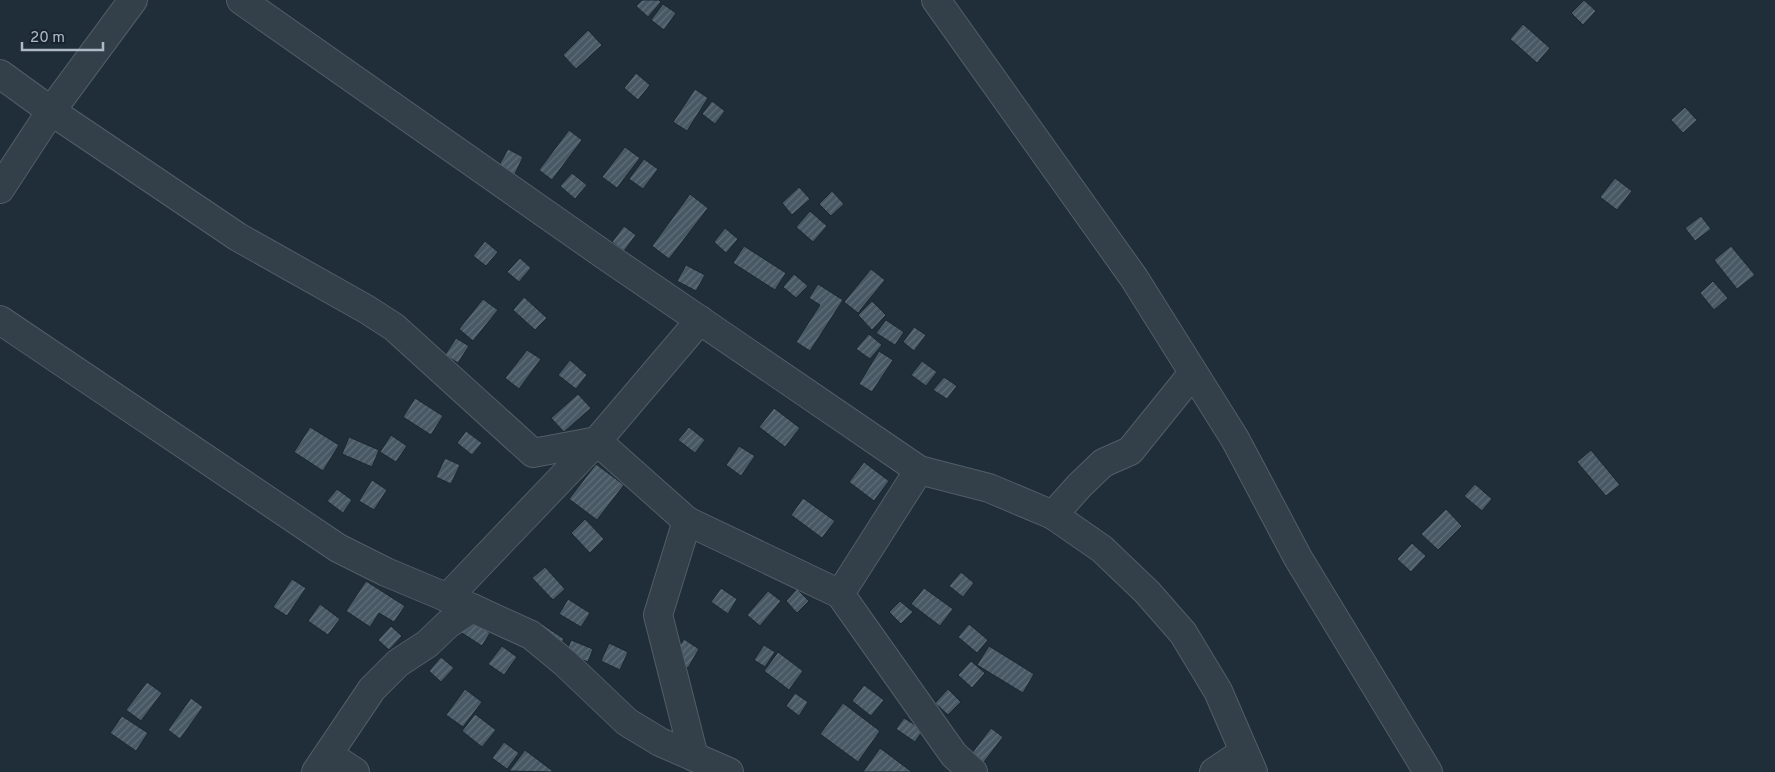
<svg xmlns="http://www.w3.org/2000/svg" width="1775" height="772" font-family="Overpass,sans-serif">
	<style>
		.building { fill: url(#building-hatch); stroke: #1b2730 }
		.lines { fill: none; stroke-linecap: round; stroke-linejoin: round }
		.minor-casing { stroke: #515e67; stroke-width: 30 }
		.minor { stroke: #344049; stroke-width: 28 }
	</style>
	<defs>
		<pattern id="building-hatch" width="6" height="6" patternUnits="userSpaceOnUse" patternTransform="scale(1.25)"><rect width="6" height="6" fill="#485965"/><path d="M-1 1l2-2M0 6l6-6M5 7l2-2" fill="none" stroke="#606f7a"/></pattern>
	</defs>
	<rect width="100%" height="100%" fill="#202e39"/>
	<g class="building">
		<path d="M642,0H659L661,2L648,17L636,6Z"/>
		<path d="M1584,0L1596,11L1583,25L1571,13Z"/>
		<path d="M663,4L676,13L664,30L651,20Z"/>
		<path d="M1523,24L1550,48L1537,63L1510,39Z"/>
		<path d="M588,30L602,45L576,69L563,55Z"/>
		<path d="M636,73L650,85L638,100L624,88Z"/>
		<path d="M695,89L708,98L687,131L673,122Z"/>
		<path d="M712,101L725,111L715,124L702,114Z"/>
		<path d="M1685,107L1697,120L1683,133L1671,120Z"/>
		<path d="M569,130L582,140L552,180L539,170Z"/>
		<path d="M625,147L640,158L617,188L602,177Z"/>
		<path d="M508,149L523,157L514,176L498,167Z"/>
		<path d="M644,159L658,169L643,189L629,179Z"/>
		<path d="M572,173L587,185L575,199L560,186Z"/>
		<path d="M1615,178L1632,191L1617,210L1600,197Z"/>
		<path d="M799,187L810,199L792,215L782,203Z"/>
		<path d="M832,191L844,204L831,216L819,204Z"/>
		<path d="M690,194L708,208L669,259L652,246Z"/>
		<path d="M810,211L827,226L813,242L796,227Z"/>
		<path d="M1701,216L1711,229L1695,241L1685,228Z"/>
		<path d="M624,226L636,235L624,251L612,242Z"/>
		<path d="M725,228L738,239L726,253L714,242Z"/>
		<path d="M485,241L498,252L486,266L473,256Z"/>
		<path d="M744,246L786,273L775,290L733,263Z"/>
		<path d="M1731,246L1755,275L1737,289L1714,260Z"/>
		<path d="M520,258L531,268L519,282L507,272Z"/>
		<path d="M686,265L705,275L696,291L677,281Z"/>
		<path d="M871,269L885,280L858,313L844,302Z"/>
		<path d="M794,274L808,286L796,298L783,287Z"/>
		<path d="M1713,281L1728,298L1714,310L1700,293Z"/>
		<path d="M818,284L843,300L810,351L796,342L820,305L809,298Z"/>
		<path d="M524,297L547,318L535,330L513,310Z"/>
		<path d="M483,299L498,310L473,341L459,329Z"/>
		<path d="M872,301L886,315L872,330L858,315Z"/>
		<path d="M886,320L904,332L895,345L876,333Z"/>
		<path d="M914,327L926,335L914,351L903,342Z"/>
		<path d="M869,334L882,345L870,359L856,349Z"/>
		<path d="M456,338L469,346L458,363L445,355Z"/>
		<path d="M527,350L541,359L519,389L505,378Z"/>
		<path d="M879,351L893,360L872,392L859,384Z"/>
		<path d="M570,360L587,375L576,389L558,375Z"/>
		<path d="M922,361L937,372L926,386L911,375Z"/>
		<path d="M944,377L957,386L947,399L933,390Z"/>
		<path d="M578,394L591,408L564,432L551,418Z"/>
		<path d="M415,398L443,416L431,435L403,417Z"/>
		<path d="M774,408L800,428L785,447L759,427Z"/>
		<path d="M310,427L339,445L323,471L294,452Z"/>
		<path d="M689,427L705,440L695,453L678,440Z"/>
		<path d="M466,431L482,443L472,455L457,443Z"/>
		<path d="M391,435L407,446L396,462L380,452Z"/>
		<path d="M349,437L379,450L372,467L342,454Z"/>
		<path d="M739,446L755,456L741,476L726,465Z"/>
		<path d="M1591,450L1620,485L1606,496L1577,462Z"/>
		<path d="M445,458L460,465L451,484L436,477Z"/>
		<path d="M864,462L889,481L874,501L849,482Z"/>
		<path d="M596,464L624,485L597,520L569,499Z"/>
		<path d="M372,480L387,490L374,510L359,501Z"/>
		<path d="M1475,484L1492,499L1482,511L1464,496Z"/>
		<path d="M337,489L352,500L343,513L327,501Z"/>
		<path d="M803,498L835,521L822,538L791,515Z"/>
		<path d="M1446,509L1462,526L1438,550L1421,534Z"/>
		<path d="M585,519L604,539L590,553L571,533Z"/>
		<path d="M1412,543L1426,556L1411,572L1397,559Z"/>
		<path d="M545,567L565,589L553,600L532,578Z"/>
		<path d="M961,572L974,583L963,597L949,586Z"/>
		<path d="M292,579L306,588L287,616L273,607Z"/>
		<path d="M366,581L405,606L394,622L379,613L370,627L346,611Z"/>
		<path d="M721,588L737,599L728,614L711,602Z"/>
		<path d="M924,588L953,609L940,626L911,604Z"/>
		<path d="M797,589L809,601L797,613L786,601Z"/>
		<path d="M768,591L781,601L760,626L747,615Z"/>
		<path d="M568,599L590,613L581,627L559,614Z"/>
		<path d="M900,601L913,612L901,624L889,612Z"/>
		<path d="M320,604L340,619L328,635L308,621Z"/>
		<path d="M468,618L490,633L482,646L459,631Z"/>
		<path d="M542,624L564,639L557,650L535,635Z"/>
		<path d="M969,624L988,640L977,653L958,637Z"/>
		<path d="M391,626L402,636L389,650L378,640Z"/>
		<path d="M684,639L699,649L688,668L672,658Z"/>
		<path d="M571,640L593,649L588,662L566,653Z"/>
		<path d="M609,643L628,652L620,670L601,661Z"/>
		<path d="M764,645L775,652L765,667L754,660Z"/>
		<path d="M502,646L517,657L504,675L488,664Z"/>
		<path d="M989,646L1034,674L1023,693L977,665Z"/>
		<path d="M778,652L803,671L789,690L764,671Z"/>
		<path d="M441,657L454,668L441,682L429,671Z"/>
		<path d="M971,661L985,673L972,688L958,675Z"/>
		<path d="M147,682L162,693L141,721L126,710Z"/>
		<path d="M864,685L884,700L871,716L852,701Z"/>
		<path d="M465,689L482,702L463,727L446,715Z"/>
		<path d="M948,689L961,702L948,715L935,703Z"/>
		<path d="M795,693L808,702L799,716L786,706Z"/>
		<path d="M191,698L203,707L180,739L168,730Z"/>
		<path d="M843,703L880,731L858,762L820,734Z"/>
		<path d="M475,714L496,730L482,747L462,731Z"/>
		<path d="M122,716L148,733L136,751L110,733Z"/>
		<path d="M904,718L923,730L915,742L896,729Z"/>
		<path d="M991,728L1003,737L981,766L969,757Z"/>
		<path d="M504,742L519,753L507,769L492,758Z"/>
		<path d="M880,748L912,772H863Z"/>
		<path d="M525,750L554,772L509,771Z"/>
	</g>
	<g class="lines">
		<defs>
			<g id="minor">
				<path d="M241,0L603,254L919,470L989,488L1053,515L1102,549L1147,592L1183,633L1218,691L1253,772"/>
				<path d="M936,0L1134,278L1235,439L1298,558L1428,772"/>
				<path d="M0,74L51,111L238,237L366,309L394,327L533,453L597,441L687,521L840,594L954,755L973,772"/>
				<path d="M0,189L51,111L133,0"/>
				<path d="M0,320L338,548L386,572L472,608L531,635L565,663L627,722L660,742L729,772"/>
				<path d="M1053,515L1080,485L1103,463L1130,451L1193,373"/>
				<path d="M687,521L658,615L694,757"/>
				<path d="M840,594L919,470"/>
				<path d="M447,598L597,441L700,320"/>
				<path d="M329,755L355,772"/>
				<path d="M316,772L372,689L398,663L427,644L448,624L472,608"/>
				<path d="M1214,772L1244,752"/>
			</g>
		</defs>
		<use href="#minor" class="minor-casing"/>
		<use href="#minor" class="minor"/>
	</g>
	<path d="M22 42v8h81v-8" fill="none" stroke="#aebbc6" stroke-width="2.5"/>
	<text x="30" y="42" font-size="15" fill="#aebbc6" stroke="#19252e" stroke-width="4" paint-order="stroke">20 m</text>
</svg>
